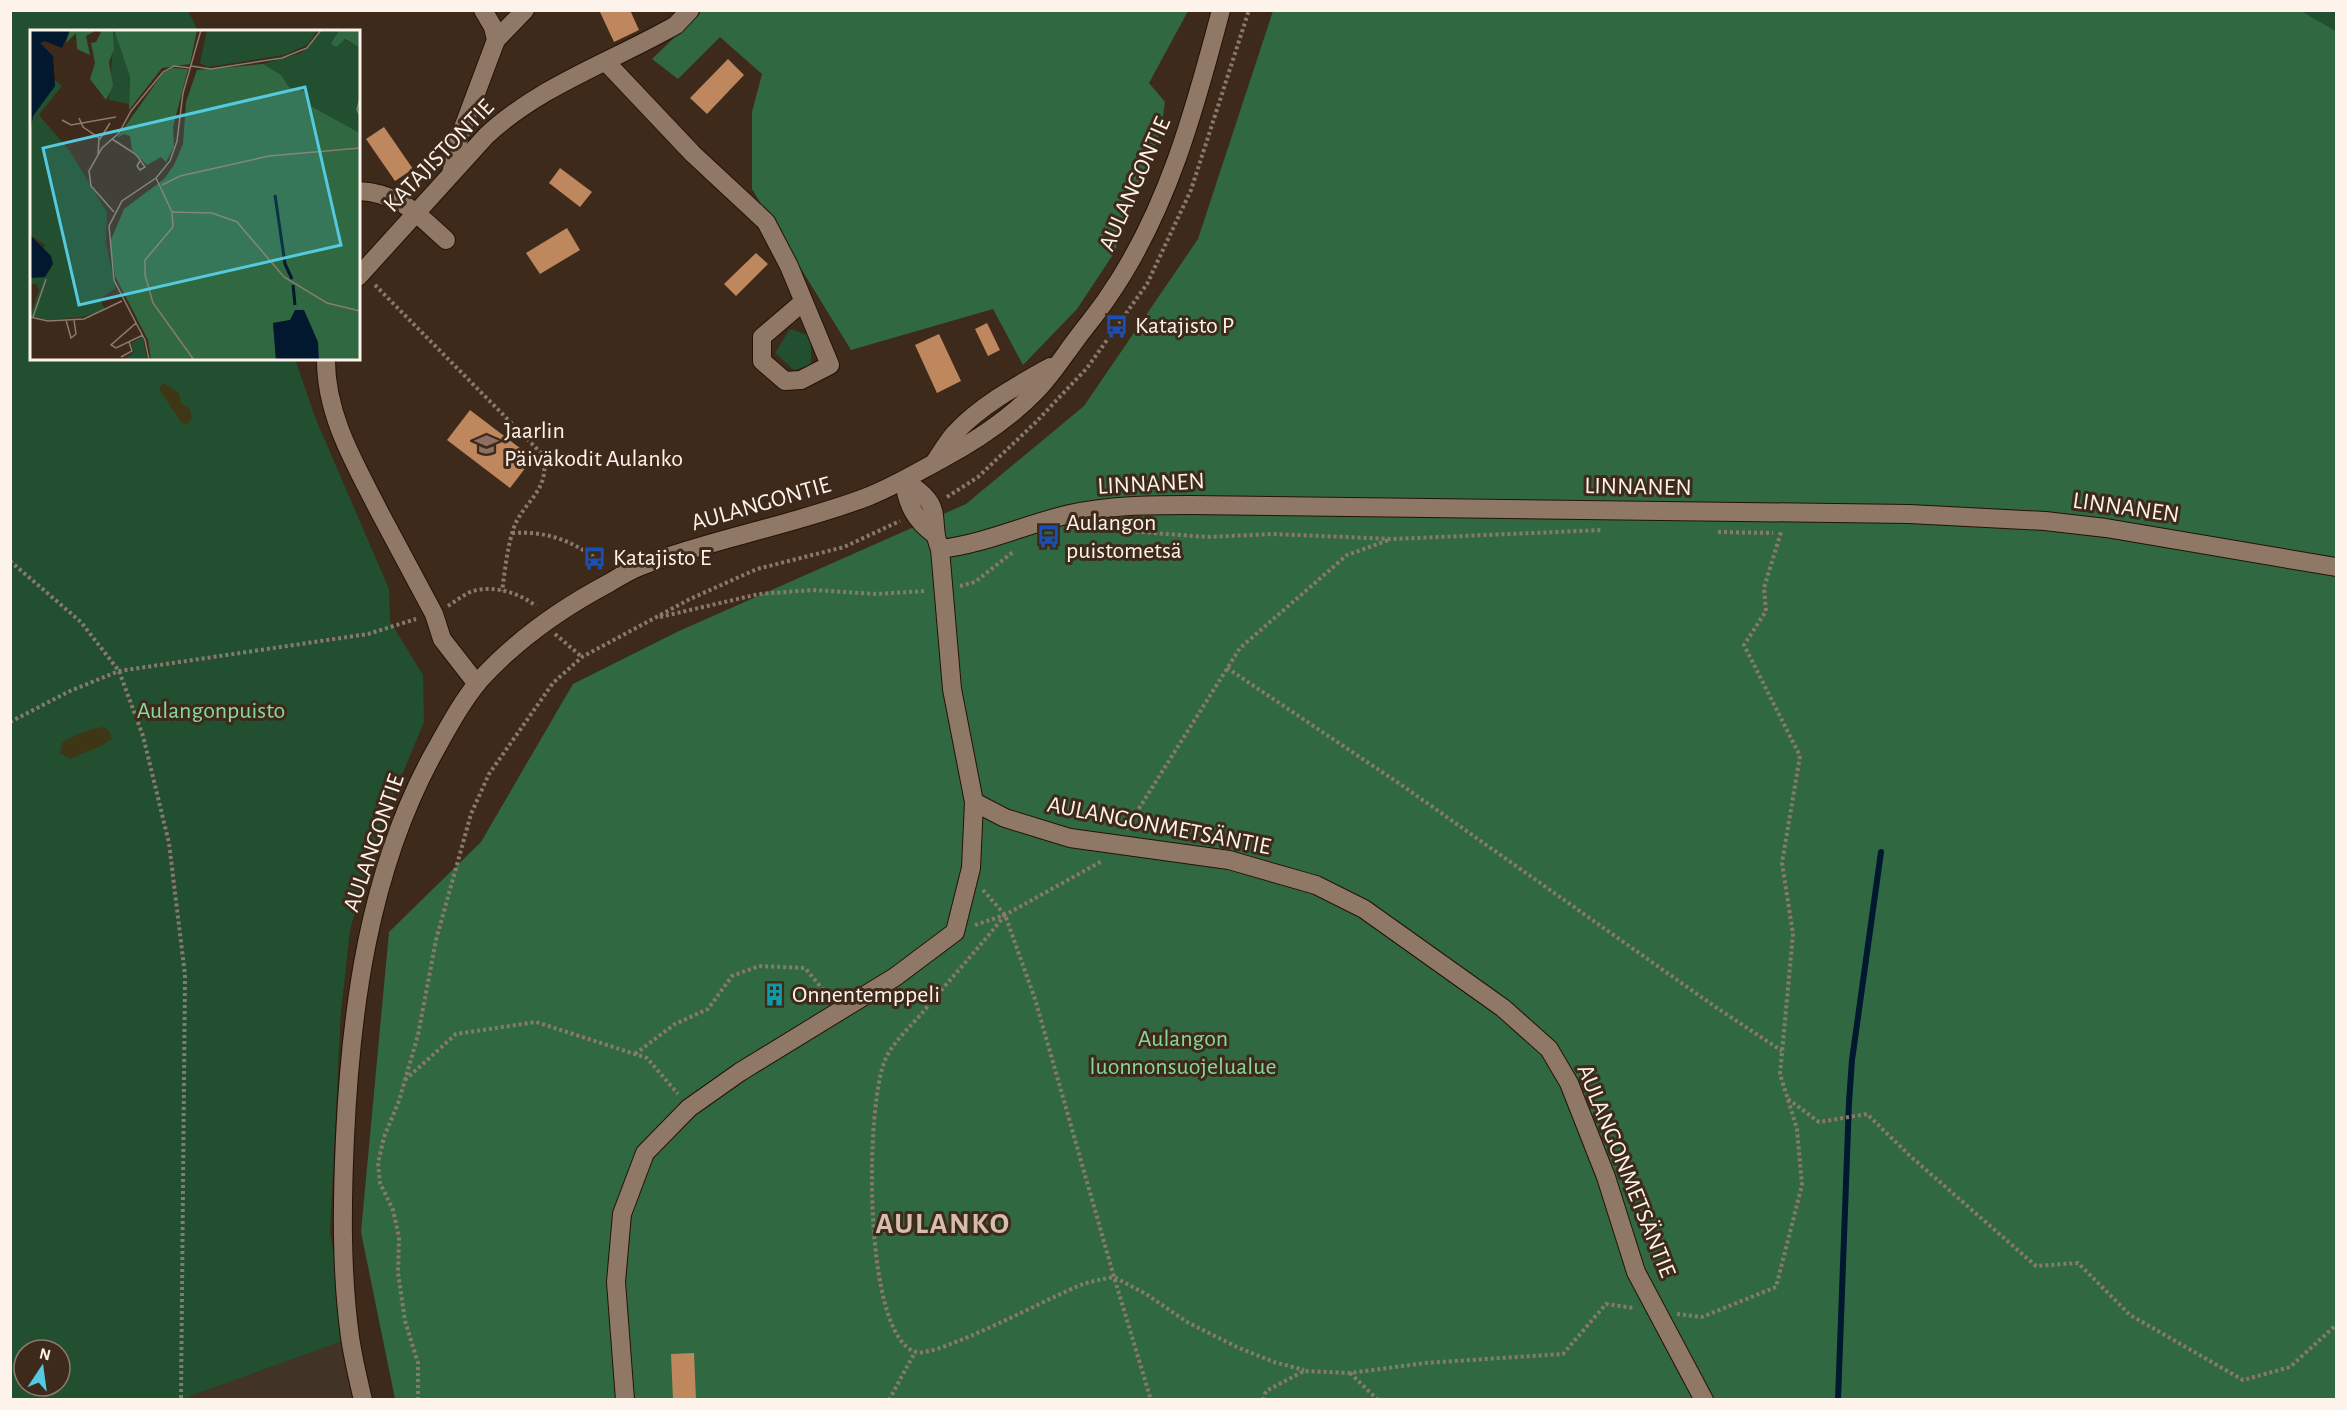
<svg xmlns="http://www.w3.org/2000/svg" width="2347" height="1410" font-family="'Alegreya Sans',sans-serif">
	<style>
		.commercial { fill: #423327 }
		.green { fill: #214f2f; fill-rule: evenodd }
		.forest { fill: #306941 }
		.sand { fill: #3f3616 }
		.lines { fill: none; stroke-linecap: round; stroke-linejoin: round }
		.stream { stroke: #01182e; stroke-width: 6 }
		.building { fill: #bf875e }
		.minor-casing { stroke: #241205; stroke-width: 20 }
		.path { stroke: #89796c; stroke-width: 4; stroke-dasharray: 3 3; stroke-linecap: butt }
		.minor { stroke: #907867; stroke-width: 18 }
		.labels { text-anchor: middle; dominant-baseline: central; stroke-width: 6; stroke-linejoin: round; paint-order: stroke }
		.street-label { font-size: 24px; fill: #fef3eb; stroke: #3e2a1b }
		.poi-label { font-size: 24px; fill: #fef3eb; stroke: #3e2a1b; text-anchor: start }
		.park-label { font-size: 24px; fill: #86d99c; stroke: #3e2a1b }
		.district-label { font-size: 30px; font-weight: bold; letter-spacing: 1.5px; fill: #d7bdab; stroke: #3e2a1b }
		.inset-river { fill: none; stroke: #01182e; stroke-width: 3 }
		.inset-road { fill: none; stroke: #8b7a6e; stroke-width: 1.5 }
		.view { fill: #55cadf; fill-opacity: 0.15; stroke: #55cadf; stroke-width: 3 }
		.inset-edge { fill: none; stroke: #fef3eb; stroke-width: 3 }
	</style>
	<rect width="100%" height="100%" fill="#3e2a1b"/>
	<path class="commercial" d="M348,1339L359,1399L191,1400L189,1396Z"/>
	<g class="green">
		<path d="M11,11H188L198,31L32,32V358L295,359L315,417L389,589L390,621L423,675L424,722L379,830L350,930L341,1011L330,1232L348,1339L190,1396L191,1399H11ZM24,1350H60V1386H24Z"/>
		<path d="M2299,11H2336V31Z"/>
		<path d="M790,329L811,336V365L794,370L775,353Z"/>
	</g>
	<g class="forest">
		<path d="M2299,10L2336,31V1399H395L361,1232L389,932L481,842L573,684L679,631L966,504L1084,406L1198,239L1273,11Z"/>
		<path d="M702,11H1188L1149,83L1165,102L1161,131L1114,253L1077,309L1023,365L993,309L851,350L752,189V112L762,74L720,37L678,79L652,59Z"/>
	</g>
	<g class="sand">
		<path d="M163,383L179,393L181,403L189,408L192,418L187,424L181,422L159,389Z"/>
		<path d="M104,727L109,731L112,739L101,746L70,759L60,753L62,743C76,734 88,729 104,727Z"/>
	</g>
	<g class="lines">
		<path class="stream" d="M1838,1400L1849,1102L1852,1060L1881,852"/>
	</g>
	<g class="building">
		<path d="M599,10H630L639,30L614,42Z"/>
		<path d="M728,59L744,75L707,114L690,98Z"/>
		<path d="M384,127L413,169L395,181L366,139Z"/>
		<path d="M560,168L592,192L580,207L549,183Z"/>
		<path d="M567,228L580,250L540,274L526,253Z"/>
		<path d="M756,253L768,264L736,296L724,284Z"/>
		<path d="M987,323L1000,350L988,356L975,329Z"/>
		<path d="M939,334L961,381L937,393L915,345Z"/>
		<path d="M470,410L533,458L510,488L447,440Z"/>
		<circle cx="774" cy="994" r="9"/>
		<path d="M694,1353L696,1400H673L671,1354Z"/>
	</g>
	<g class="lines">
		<defs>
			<g id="minor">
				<path d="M496,40L525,10"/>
				<path d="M606,62L693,154L766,222L789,266L830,365L801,380L785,381L762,361V337L803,302"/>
				<path d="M451,174L458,141L496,40L493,27L483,10"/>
				<path d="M358,191C400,193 417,214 446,240"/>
				<path d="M358,277L486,136C539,86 613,61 676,25L690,10"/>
				<path d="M326,358C325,414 355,464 380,513C398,546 416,580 434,614L442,639L477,684"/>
				<path d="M936,460C942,451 948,441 955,433C981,405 1018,385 1050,367"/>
				<path d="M904,481C917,489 933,499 934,516C936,531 934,535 940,549L952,689L974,802"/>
				<path d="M904,481C907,504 915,520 934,534"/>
				<path d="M940,549C985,544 1026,524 1070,514C1111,505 1148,505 1190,505L1909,514L2045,521L2106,528L2336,567"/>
				<path d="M363,1400C358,1379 353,1358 350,1337C341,1271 342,1203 345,1137C351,1007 369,874 431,758C445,733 460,704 479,681C516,640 560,609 609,583C619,577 630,570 641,566C715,538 794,525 867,497C893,487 916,473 940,460C974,442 1009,419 1036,391C1051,376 1063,357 1075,341C1086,326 1098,312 1108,297C1167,212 1195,109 1221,10"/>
				<path d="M625,1400L616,1282L622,1214L645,1153L689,1108L740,1072L895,977L955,932L971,868L974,802L1005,818L1070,838L1229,860L1316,885L1364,909L1503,1008L1549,1049L1569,1083L1606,1177L1636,1272L1704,1400"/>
			</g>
		</defs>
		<use href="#minor" class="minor-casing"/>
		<g class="path">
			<path d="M375,285L543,455C551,492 523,500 513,530C507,549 505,571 502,591"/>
			<path d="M947,497L978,477L1036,422L1087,368L1147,284L1191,190L1249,10"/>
			<path d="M1100,529L1207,537L1273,534L1393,539L1602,530"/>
			<path d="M1718,532L1773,533"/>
			<path d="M512,533C544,531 569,539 595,558"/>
			<path d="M10,561L81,622L119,671L143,736L169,843L185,975L181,1400"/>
			<path d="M960,586L975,582L1013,552"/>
			<path d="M448,606C456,601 464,594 473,591C494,585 520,593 536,606"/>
			<path d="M660,617L759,594L813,590L876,594L926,591"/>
			<path d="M555,634L582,657"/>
			<path d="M1227,668L1403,786L1714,1006L1782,1051"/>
			<path d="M10,722L70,691L119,671L368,634L416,619"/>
			<path d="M1126,829L1240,648L1347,555L1389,540"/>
			<path d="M983,890L1005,915L1035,999L1114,1277L1151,1400"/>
			<path d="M1005,915C979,948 950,979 923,1012C911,1026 894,1041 886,1058C865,1101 862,1337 916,1352C937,1358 1054,1295 1083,1284C1093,1281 1103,1279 1114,1277L1146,1294L1187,1322L1239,1348L1274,1362L1304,1370"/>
			<path d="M975,925L1005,915L1102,861"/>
			<path d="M635,1054L675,1024L708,1009L732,976L759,966L805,968L830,998"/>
			<path d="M405,1080L456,1034L536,1022L647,1058L678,1094"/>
			<path d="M1788,1099L1819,1122L1867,1114L1909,1155L2036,1266L2078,1263L2130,1315L2243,1380L2290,1367L2336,1325"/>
			<path d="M1677,1314L1702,1317L1776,1287L1802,1185L1797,1129L1780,1074L1793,934L1782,863L1800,756L1744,645L1766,611L1764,588L1781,532"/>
			<path d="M1350,1373L1378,1400"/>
			<path d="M418,1400V1363L405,1321L398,1273L399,1237L393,1210L380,1183L378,1163L384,1137L399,1101L418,1035L436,940L471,814L489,774L553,683L582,657L690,599L757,569L844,547L900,521"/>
			<path d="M889,1400L915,1352"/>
			<path d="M1263,1400L1266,1391L1304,1371L1350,1373L1425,1363L1563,1354L1606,1304L1634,1308"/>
		</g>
		<use href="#minor" class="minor"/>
	</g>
	<defs>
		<symbol id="bus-bare" viewBox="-9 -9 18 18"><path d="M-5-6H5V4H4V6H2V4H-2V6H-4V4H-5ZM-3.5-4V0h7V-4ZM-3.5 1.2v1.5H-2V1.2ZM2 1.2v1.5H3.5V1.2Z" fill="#1a4fb4" stroke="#3e2a1b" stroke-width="2.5" paint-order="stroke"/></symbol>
		<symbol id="school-bare" viewBox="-9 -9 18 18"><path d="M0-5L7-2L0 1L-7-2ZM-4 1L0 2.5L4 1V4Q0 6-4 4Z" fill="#8d6e63" stroke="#3e2a1b" stroke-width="2.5" paint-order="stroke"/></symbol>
		<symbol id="building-bare" viewBox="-9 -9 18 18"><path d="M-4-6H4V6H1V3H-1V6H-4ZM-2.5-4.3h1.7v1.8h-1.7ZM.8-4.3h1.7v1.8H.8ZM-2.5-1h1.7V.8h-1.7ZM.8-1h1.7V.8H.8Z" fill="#0f9aa8" stroke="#3e2a1b" stroke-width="2.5" paint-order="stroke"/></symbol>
	</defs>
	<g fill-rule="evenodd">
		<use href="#bus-bare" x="1100" y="310" width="33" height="33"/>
		<use href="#school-bare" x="470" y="428" width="33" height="33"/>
		<use href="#bus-bare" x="1032" y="520" width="33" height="33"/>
		<use href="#bus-bare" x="578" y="542" width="33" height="33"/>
		<use href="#building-bare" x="758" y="978" width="33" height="33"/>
	</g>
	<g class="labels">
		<g class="street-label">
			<text transform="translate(439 156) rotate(-46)">KATAJISTONTIE</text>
			<text transform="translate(1135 184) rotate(-66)">AULANGONTIE</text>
			<text transform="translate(1151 484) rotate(-3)">LINNANEN</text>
			<text transform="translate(1638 487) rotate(1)">LINNANEN</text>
			<text transform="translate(761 504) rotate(-16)">AULANGONTIE</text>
			<text transform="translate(2126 508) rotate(8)">LINNANEN</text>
			<text transform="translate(1159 826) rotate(11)">AULANGONMETSÄNTIE</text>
			<text transform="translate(374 843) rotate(-71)">AULANGONTIE</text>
			<text transform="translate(1626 1171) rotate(68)">AULANGONMETSÄNTIE</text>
		</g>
		<g class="poi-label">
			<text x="1135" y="326">Katajisto P</text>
			<text x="504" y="431">Jaarlin<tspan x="504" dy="28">Päiväkodit Aulanko</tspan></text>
			<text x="1066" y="523">Aulangon<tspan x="1066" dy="28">puistometsä</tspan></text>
			<text x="613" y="558">Katajisto E</text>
			<text x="792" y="995">Onnentemppeli</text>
		</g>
		<g class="park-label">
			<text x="211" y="711">Aulangonpuisto</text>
			<text x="1183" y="1039">Aulangon<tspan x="1183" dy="28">luonnonsuojelualue</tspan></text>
		</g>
		<g class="district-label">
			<text x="943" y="1224">AULANKO</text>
		</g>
	</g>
	<g transform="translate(30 30)">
		<rect width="330" height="330" fill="#3e2a1b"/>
		<path d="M84,0L100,47L99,74L79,70ZM177,0H288L277,15L254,25L178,37L170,33ZM292,0H309L306,5L330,18V103L277,74V62L259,57L251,45L233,37V34L271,23ZM25,50L32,56L9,85L39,120L77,182L76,213L86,258L70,269L75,280L52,287L19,290L0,286L9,260L6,254H0V248L15,215L0,205V104L3,86ZM113,307L117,330H93L104,322L101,313Z" fill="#214f2f"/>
		<path d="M40,0H67L56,6L60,25L47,19L46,3L36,13ZM72,0H83L84,19L79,32L83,56L76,70L60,49L65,33L61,13L66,12ZM84,0H167L160,34L132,38L99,80L100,47ZM309,0H330V18L315,9L306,17L301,14ZM233,34L251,45L259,57L277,62V74L330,103V330H289L271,280H266L260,290L243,293L246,330H121L118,310L85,246L80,212L94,179L134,149L144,135L153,114L156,72L167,40ZM143,38L158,39L143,97L144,117L136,132L131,127L117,135L102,120L100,106L94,104L87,108L133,43Z" fill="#306941"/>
		<path d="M0,0H40L32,18L15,11L10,13L23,26L25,56L3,86L0,104ZM0,205L21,226L23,234L15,247L0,248ZM265,280H274L288,312L289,330H246L243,293L260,290Z" fill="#01182e"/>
		<path class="inset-river" d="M245,165L255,234L262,249M263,255L265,275"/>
		<path class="inset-road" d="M161,36L181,39L252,28L277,18L291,0M330,68L327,80L330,85M49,88L53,97L69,108L68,125M32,90L41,95L86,87M70,109L80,93M82,109L104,123L108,127L115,137L110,140L107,136L110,131M126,148L142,182M132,155L150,146L239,126L330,118M84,182L61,156L59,141L72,118L89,103L101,81L133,42L144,36L161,38M0,287L18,291L54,289L92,271M3,287L16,249M36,290L41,308L46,304L44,290M106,293L115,310L119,330M113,305L86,318L81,315L106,293L84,250L79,196L92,171L126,148L140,131L147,111L153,63L171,0M91,327L102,321L99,312M164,330L123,273L115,245V230L143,197L142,182L182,183L207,192L254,247L297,273L330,281"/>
		<path class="view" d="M275,57L311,215L49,275L13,118Z"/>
		<rect width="330" height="330" class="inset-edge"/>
	</g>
	<rect width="2347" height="1410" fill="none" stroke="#fef3eb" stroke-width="24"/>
	<g transform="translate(42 1368) rotate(13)"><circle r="28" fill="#3e2a1b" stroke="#8b7a6e" stroke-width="1.5"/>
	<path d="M0-4.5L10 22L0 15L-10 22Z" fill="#55cadf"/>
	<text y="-9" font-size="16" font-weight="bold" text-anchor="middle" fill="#fef3eb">N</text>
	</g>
</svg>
